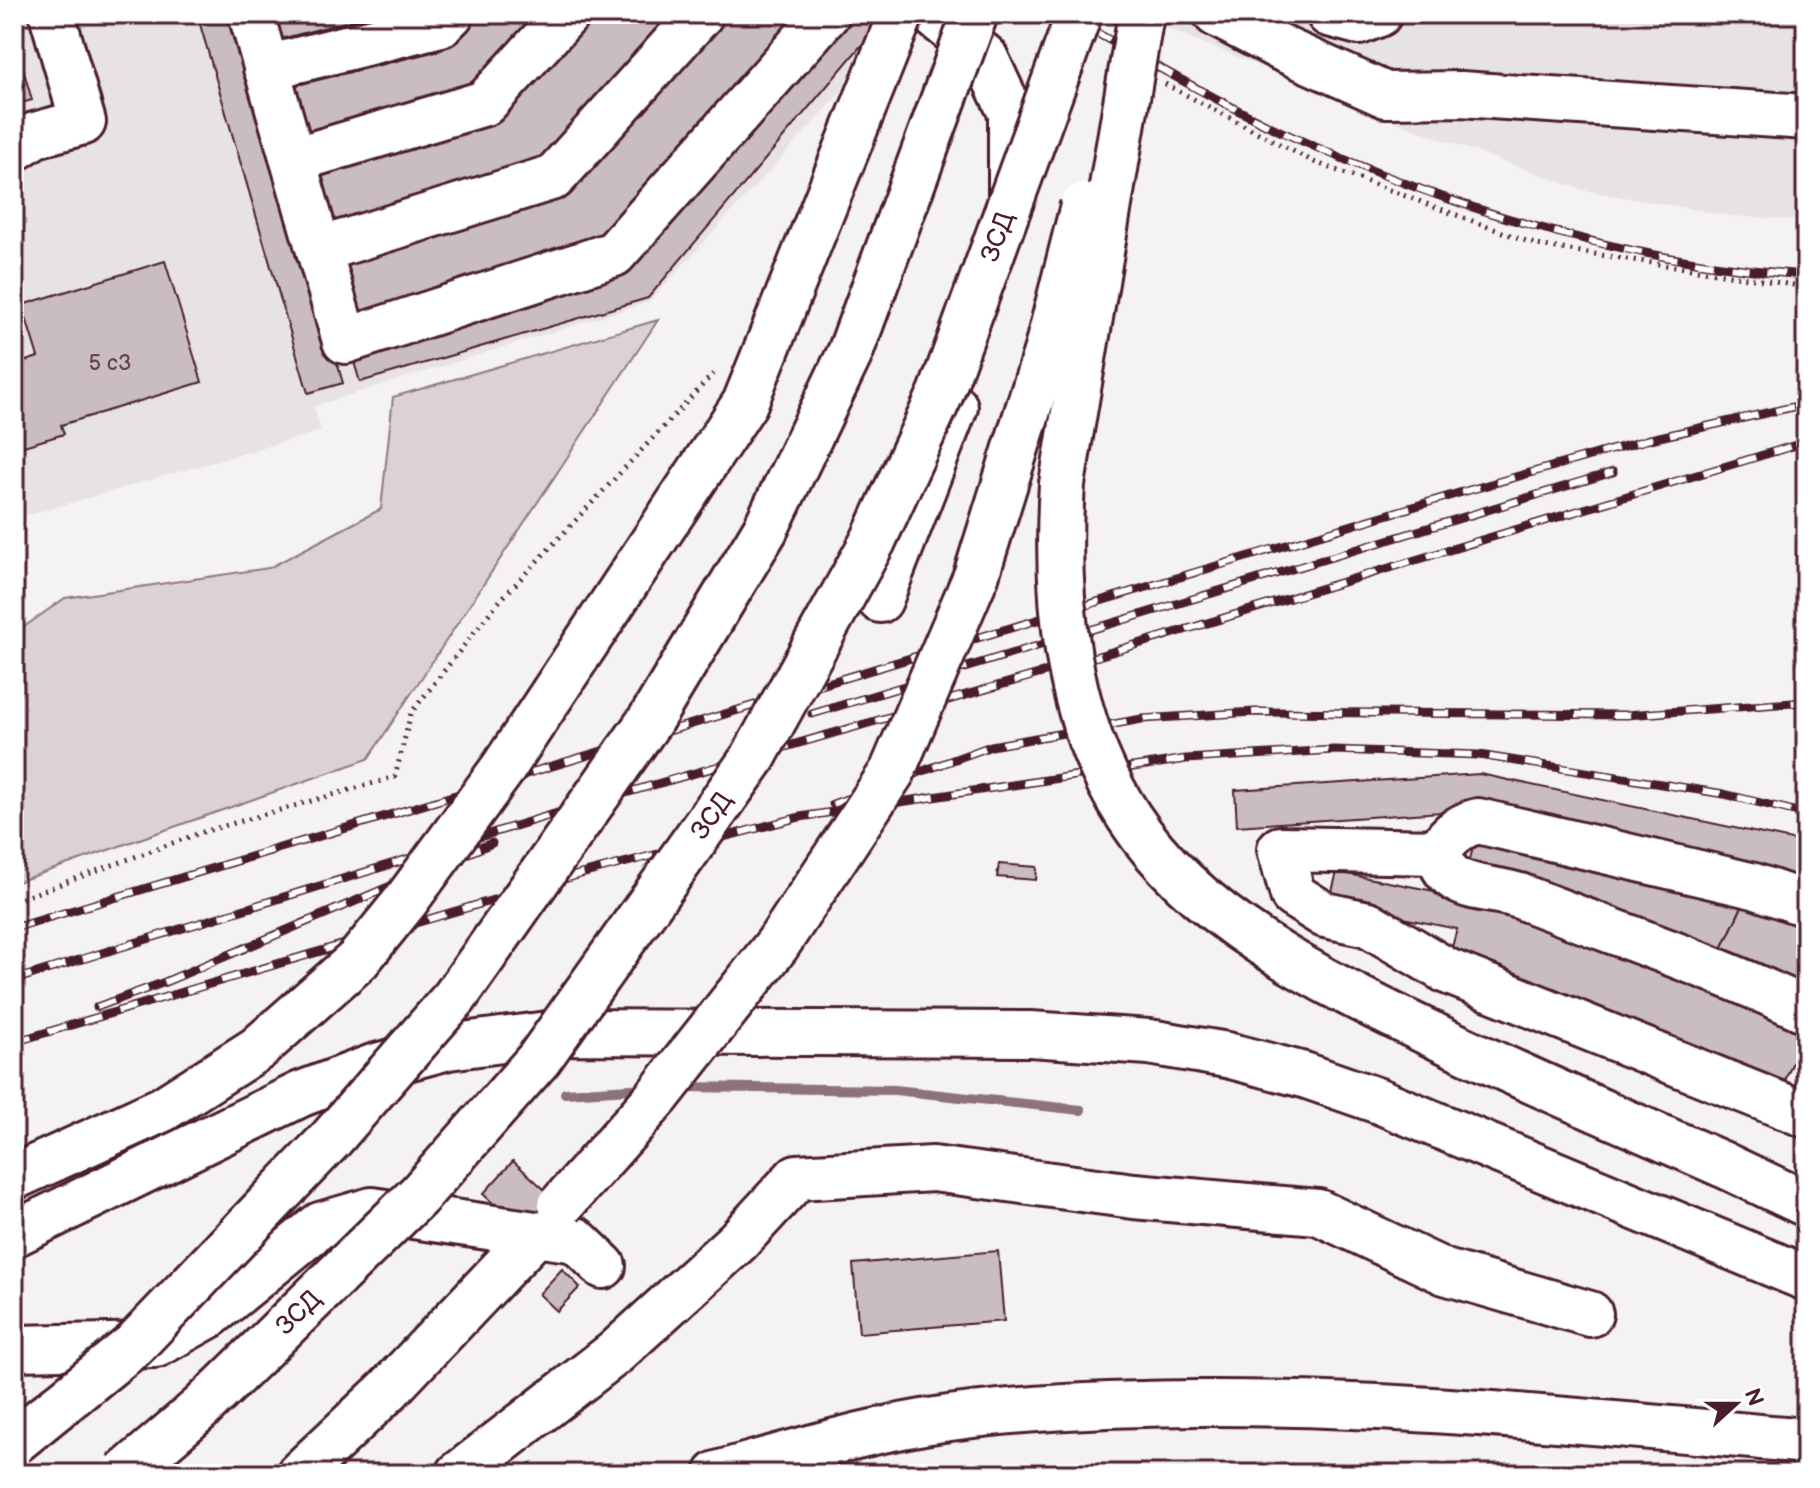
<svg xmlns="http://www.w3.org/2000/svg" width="1820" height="1488" font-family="'Balsamiq Sans',sans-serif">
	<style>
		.built { fill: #e7e2e3 }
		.green { fill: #dbd2d5; stroke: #927880; stroke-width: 2 }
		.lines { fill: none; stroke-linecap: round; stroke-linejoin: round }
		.stream { stroke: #8d727a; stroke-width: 10 }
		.building { fill: #cabdc1; stroke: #4a1f2b; stroke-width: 2 }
		.minor-casing { stroke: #4a1f2b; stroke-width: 50 }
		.major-casing { stroke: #4a1f2b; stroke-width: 50 }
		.path { stroke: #4a1f2b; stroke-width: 5; stroke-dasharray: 2 6; stroke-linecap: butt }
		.minor { stroke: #fff; stroke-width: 44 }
		.major { stroke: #fff; stroke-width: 44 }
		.rail-casing { stroke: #4a1f2b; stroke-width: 9 }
		.rail { stroke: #fff; stroke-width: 6; stroke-dasharray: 18; stroke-linecap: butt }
		.major-bridge-casing { stroke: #4a1f2b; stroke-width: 50; stroke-linecap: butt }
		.highway-bridge-casing { stroke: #4a1f2b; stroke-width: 50; stroke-linecap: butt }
		.major-bridge { stroke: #fff; stroke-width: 44 }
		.highway-bridge { stroke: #fff; stroke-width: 44 }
		.labels { text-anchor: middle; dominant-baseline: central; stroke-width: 6; stroke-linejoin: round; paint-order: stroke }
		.number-label { font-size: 22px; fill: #6a4650 }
		.street-label { font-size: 26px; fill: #4a1f2b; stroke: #fff }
	</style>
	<rect width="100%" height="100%" fill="#f4f2f2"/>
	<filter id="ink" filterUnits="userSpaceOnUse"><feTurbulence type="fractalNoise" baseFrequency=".0125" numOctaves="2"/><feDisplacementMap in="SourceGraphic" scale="16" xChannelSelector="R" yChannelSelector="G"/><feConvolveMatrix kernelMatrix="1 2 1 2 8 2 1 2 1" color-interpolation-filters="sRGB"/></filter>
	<g filter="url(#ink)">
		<g class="built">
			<path d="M14,14H892L867,64L649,302L314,406L321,431L14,519Z"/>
			<path d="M1141,14H1806V221L1732,216L1583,190L1414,129L1140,17Z"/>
		</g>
		<path class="green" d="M658,320L368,759L14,883V634L65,598L269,568L381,509L393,397Z"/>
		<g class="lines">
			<g class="stream">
				<path d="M683,1087L895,1090L1081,1110"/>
				<path d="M565,1093L647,1088"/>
			</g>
		</g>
		<g class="building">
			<path d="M197,14H234L343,383L308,393Z"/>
			<path d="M269,14H376L277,40Z"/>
			<path d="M474,14H550L474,98L306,143L293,86L441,50Z"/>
			<path d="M585,14H684L546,161L328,228L316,169L494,112Z"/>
			<path d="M720,14H802L588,259L355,329L334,269L562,193Z"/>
			<path d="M840,14H877L870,35L648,298L360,382L351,352L621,272Z"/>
			<path d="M14,38L32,100L14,105Z"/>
			<path d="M165,261L202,382L61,425L64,434L14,449V365L38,357L22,305Z"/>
			<path d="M1480,774L1806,843V885L1472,810L1237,826L1235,790Z"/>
			<path d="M1477,833L1747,896L1721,951L1468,866Z"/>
			<path d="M999,864L1037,867L1036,880L997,877Z"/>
			<path d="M1337,872L1506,905L1806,1030L1783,1086L1449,958L1457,929L1329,903Z"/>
			<path d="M1747,896L1806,924V991L1721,951Z"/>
			<path d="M513,1161L585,1226L554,1260L483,1194Z"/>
			<path d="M998,1251L1004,1321L859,1333L853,1264Z"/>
			<path d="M562,1269L580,1287L557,1311L539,1294Z"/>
		</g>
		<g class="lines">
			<defs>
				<g id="minor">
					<path d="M251,14L345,341L614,254L827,14"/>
					<path d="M932,14L985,57L1011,113V197"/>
					<path d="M1216,14L1283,49L1386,95L1461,94L1806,117"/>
					<path d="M1329,14L1359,22L1379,14"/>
					<path d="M266,68L441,24L451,14"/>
					<path d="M14,149L35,135L83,122L52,14"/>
					<path d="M293,160L485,103L567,14"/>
					<path d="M319,250L554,177L701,14"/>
					<path d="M880,600L955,407"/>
					<path d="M1441,852L1280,849L1293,895L1325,915L1368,924L1447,971L1806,1115"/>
					<path d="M1806,904L1754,886L1478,821C1448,828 1423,858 1457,880C1474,890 1503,889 1522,897C1617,934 1714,966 1806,1010"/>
					<path d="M14,1348L156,1345L210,1315L320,1225L372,1210L576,1240L603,1266"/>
					<path d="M459,1474L615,1353L738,1241L797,1177L933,1169L1134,1196L1318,1212L1445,1272L1590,1314"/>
				</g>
				<g id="major">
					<path d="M1724,1165L1806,1204"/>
					<path d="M14,1234L301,1094L373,1067L448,1047L563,1032L1030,1034L1149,1042L1227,1055L1304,1075L1379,1101L1806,1278"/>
					<path d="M299,1474L388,1390L531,1239"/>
					<path d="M717,1474C785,1455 853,1434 923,1422C1014,1407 1109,1404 1201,1403C1406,1402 1603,1423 1806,1441"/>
				</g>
			</defs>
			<use href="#minor" class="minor-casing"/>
			<use href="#major" class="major-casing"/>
			<g class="path">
				<path d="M1165,84L1314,162L1537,245L1806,287"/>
				<path d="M14,901L203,832L395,777L411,713L495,606L714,373"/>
			</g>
			<use href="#minor" class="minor"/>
			<use href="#major" class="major"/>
			<defs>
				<g id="rail">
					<path d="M1062,14C1135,53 1207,97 1282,132C1448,208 1623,262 1806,275"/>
					<path d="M812,714L1613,472"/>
					<path d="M833,804L991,746L1142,719L1255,712L1626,715L1806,702"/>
					<path d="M14,928L1459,493L1646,440L1806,404"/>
					<path d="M14,980L577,807L1042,673L1806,442"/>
					<path d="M97,1007L165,982L492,843"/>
					<path d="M14,1042L581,874L800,817L1186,759L1334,750L1479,755L1724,794L1806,814"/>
				</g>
			</defs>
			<use href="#rail" class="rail-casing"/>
			<use href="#rail" class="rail"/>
			<defs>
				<g id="major-bridge">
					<path d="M1141,14L1062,484C1055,597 1065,719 1129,817C1195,919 1319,980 1425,1031C1523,1079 1624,1121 1724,1165"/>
					<path d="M14,1177L163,1109L257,1049L358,960L405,902L504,767L745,403L901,14"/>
					<path d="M561,1205L657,1097L777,945L892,772L976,576L1047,349L1083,206"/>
				</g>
				<g id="highway-bridge">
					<path d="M14,1442L134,1345L331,1139L455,997L651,719L765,530L850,353L975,14"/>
					<path id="s1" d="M124,1474L202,1407L419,1195L539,1059L753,758L873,541L941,393L1079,14"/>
				</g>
			</defs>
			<use href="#major-bridge" class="major-bridge-casing"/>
			<use href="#highway-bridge" class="highway-bridge-casing"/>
			<use href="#major-bridge" class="major-bridge"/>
			<use href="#highway-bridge" class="highway-bridge"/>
		</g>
	</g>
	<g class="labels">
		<g class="number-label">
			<text x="110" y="363">5 с3</text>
		</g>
		<g class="street-label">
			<text stroke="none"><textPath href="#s1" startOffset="1534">ЗСД</textPath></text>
			<text stroke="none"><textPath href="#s1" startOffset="886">ЗСД</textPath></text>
			<text stroke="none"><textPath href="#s1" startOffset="238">ЗСД</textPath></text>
		</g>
	</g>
	<rect width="1820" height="1488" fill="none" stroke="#fff" stroke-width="48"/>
	<rect x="24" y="24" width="1772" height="1440" fill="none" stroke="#4a1f2b" stroke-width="3" filter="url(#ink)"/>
	<g transform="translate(1736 1404) rotate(69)" stroke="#ffffff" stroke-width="6" paint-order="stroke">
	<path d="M0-6L14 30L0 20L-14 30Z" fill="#4a1f2b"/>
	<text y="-12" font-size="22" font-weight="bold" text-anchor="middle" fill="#4a1f2b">N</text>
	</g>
</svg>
